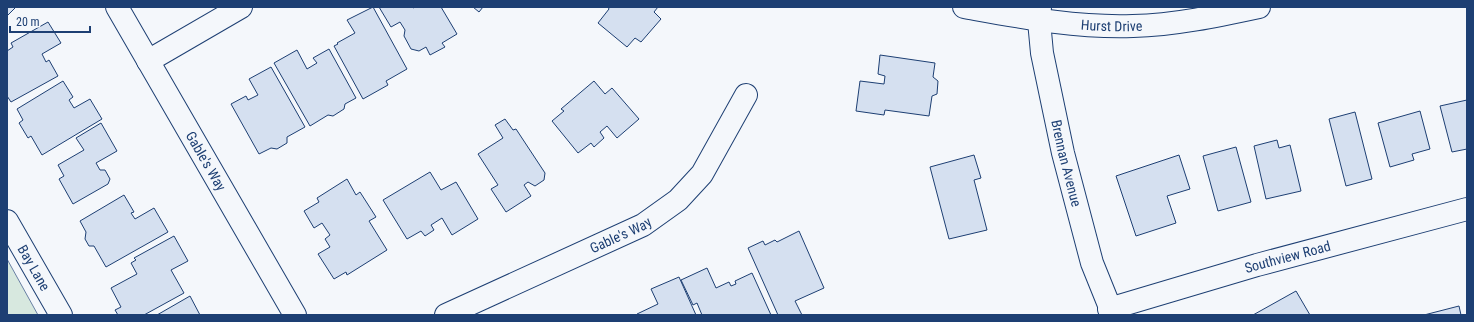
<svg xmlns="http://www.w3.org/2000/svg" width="1474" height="322" font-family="'Roboto Condensed',sans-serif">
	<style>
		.green { fill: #d7e8df; stroke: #687fa3 }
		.building { fill: #d5e0f0; stroke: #1d3f73 }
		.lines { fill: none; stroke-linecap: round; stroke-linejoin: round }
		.street-casing { stroke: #1d3f73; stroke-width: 24 }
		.secondary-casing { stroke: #1d3f73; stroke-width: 24 }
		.street { stroke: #f4f7fb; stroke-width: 22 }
		.secondary { stroke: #f4f7fb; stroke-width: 22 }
		.labels { text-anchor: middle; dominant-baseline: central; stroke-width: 3; stroke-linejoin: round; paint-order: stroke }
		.street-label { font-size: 14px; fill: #1d3f73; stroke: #f4f7fb }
	</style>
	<rect width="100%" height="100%" fill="#f4f7fb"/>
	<path class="green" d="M7,259L38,315H7Z"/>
	<g class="building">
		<path d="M7,7H16L7,16Z"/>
		<path d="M373,7L407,69L386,81L388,85L363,99L334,46L338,44L337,43L355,33L347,20Z"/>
		<path d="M379,7H412L413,8L415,7H441L457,34L442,43L445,47L430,55L426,47L419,51L411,49L404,36L405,30L400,22L391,27Z"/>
		<path d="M473,7H483L479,12Z"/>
		<path d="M608,7H658L654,12L661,19L641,42L635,38L627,47L598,23L609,9Z"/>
		<path d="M48,22L61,43L42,54L46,62L49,60L58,76L11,102L7,96V51L13,47L11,43Z"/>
		<path d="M329,49L356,98L345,104L344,109L333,116L328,115L310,126L274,63L297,50L307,69L317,63L313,58Z"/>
		<path d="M880,55L935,63L933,77L938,81L937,94L932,96L929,116L885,110L884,115L856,111L860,81L884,84L885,76L878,74Z"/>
		<path d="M271,67L305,127L287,137V143L277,149L271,148L259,154L231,104L246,96L248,100L258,95L249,79Z"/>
		<path d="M63,81L73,97L69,100L74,108L90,99L102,119L42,155L31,136L28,138L19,123L23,120L17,109Z"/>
		<path d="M594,81L605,94L612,88L639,119L617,138L607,126L600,132L604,138L594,147L591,143L578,153L552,121L564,111L561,109Z"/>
		<path d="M1467,100V149L1452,152L1440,106Z"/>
		<path d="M1420,111L1430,149L1412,154L1414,160L1390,167L1378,123Z"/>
		<path d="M1355,112L1372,179L1346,186L1329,119Z"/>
		<path d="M505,119L513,130L516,129L545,173L544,180L535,186L528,182L524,185L531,196L506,212L491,189L498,185L478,154L503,138L495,125Z"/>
		<path d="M101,123L117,151L96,163L100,170H105L110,179L108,184L73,204L59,179L64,176L58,165L84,150L76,138Z"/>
		<path d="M1277,140L1279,148L1290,145L1301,191L1266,199L1254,146Z"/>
		<path d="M1236,147L1251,202L1218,211L1203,156Z"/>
		<path d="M974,155L981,178L974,180L987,230L949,239L930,167Z"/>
		<path d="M1179,155L1190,189L1167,196L1176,223L1136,236L1116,176Z"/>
		<path d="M430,172L441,190L456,182L478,219L452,235L442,218L431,225L434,230L425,236L421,231L407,239L383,200Z"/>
		<path d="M347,179L356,195L360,192L376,217L369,221L387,250L347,275L346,272L334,279L318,254L330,247L325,239L330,235L322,223L314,228L304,211L319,202L317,198Z"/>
		<path d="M124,195L134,212L131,213L135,219L154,208L168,232L106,267L94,246H89L85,239L86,232L80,221Z"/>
		<path d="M799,231L824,288L795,301L802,315H778L748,248L763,241L765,245L775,240L777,242Z"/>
		<path d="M174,236L188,261L171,270L184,293L144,315H118L115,310L121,307L111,288L137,274L131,263L136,260L134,258Z"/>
		<path d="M707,268L716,288L729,282L731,286L736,284L735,281L752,273L771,315H702L697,303L693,305L681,280Z"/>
		<path d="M679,277L696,315H638L637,314L658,304L651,289Z"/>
		<path d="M1296,291L1310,315H1253Z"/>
		<path d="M190,296L200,315H157Z"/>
		<path d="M1459,306L1461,315H1424Z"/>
	</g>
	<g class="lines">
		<defs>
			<g id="street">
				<path id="s1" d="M117,7L295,315"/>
				<path id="s2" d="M1040,7L1039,21L1042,53L1063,153L1092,263L1113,315"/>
				<path d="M148,61L241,7"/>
				<path id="s3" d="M7,221L61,315"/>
				<path id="s4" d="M1109,309L1257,265L1467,209"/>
				<path id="s5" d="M446,315L643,225L678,200L702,174L746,95"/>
			</g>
			<g id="secondary">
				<path id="s6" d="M964,7C1020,17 1076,28 1133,26C1175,25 1217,16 1259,7"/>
			</g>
		</defs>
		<use href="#street" class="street-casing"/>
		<use href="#secondary" class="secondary-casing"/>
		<use href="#street" class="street"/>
		<use href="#secondary" class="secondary"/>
	</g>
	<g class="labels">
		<g class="street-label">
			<text stroke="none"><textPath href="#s6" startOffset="149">Hurst Drive</textPath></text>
			<text stroke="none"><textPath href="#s1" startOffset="178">Gable's Way</textPath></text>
			<text stroke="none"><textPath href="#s2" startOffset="159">Brennan Avenue</textPath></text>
			<text stroke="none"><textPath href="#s5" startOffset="192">Gable's Way</textPath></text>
			<text stroke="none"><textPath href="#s4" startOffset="186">Southview Road</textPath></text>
			<text stroke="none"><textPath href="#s3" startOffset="54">Bay Lane</textPath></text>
		</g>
	</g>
	<rect width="1474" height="322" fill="none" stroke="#1d3f73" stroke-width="16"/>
	<path d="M10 26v6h80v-6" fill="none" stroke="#1d3f73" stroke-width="2"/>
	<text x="16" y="26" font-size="12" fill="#1d3f73" stroke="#f4f7fb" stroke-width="3" paint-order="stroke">20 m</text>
</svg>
